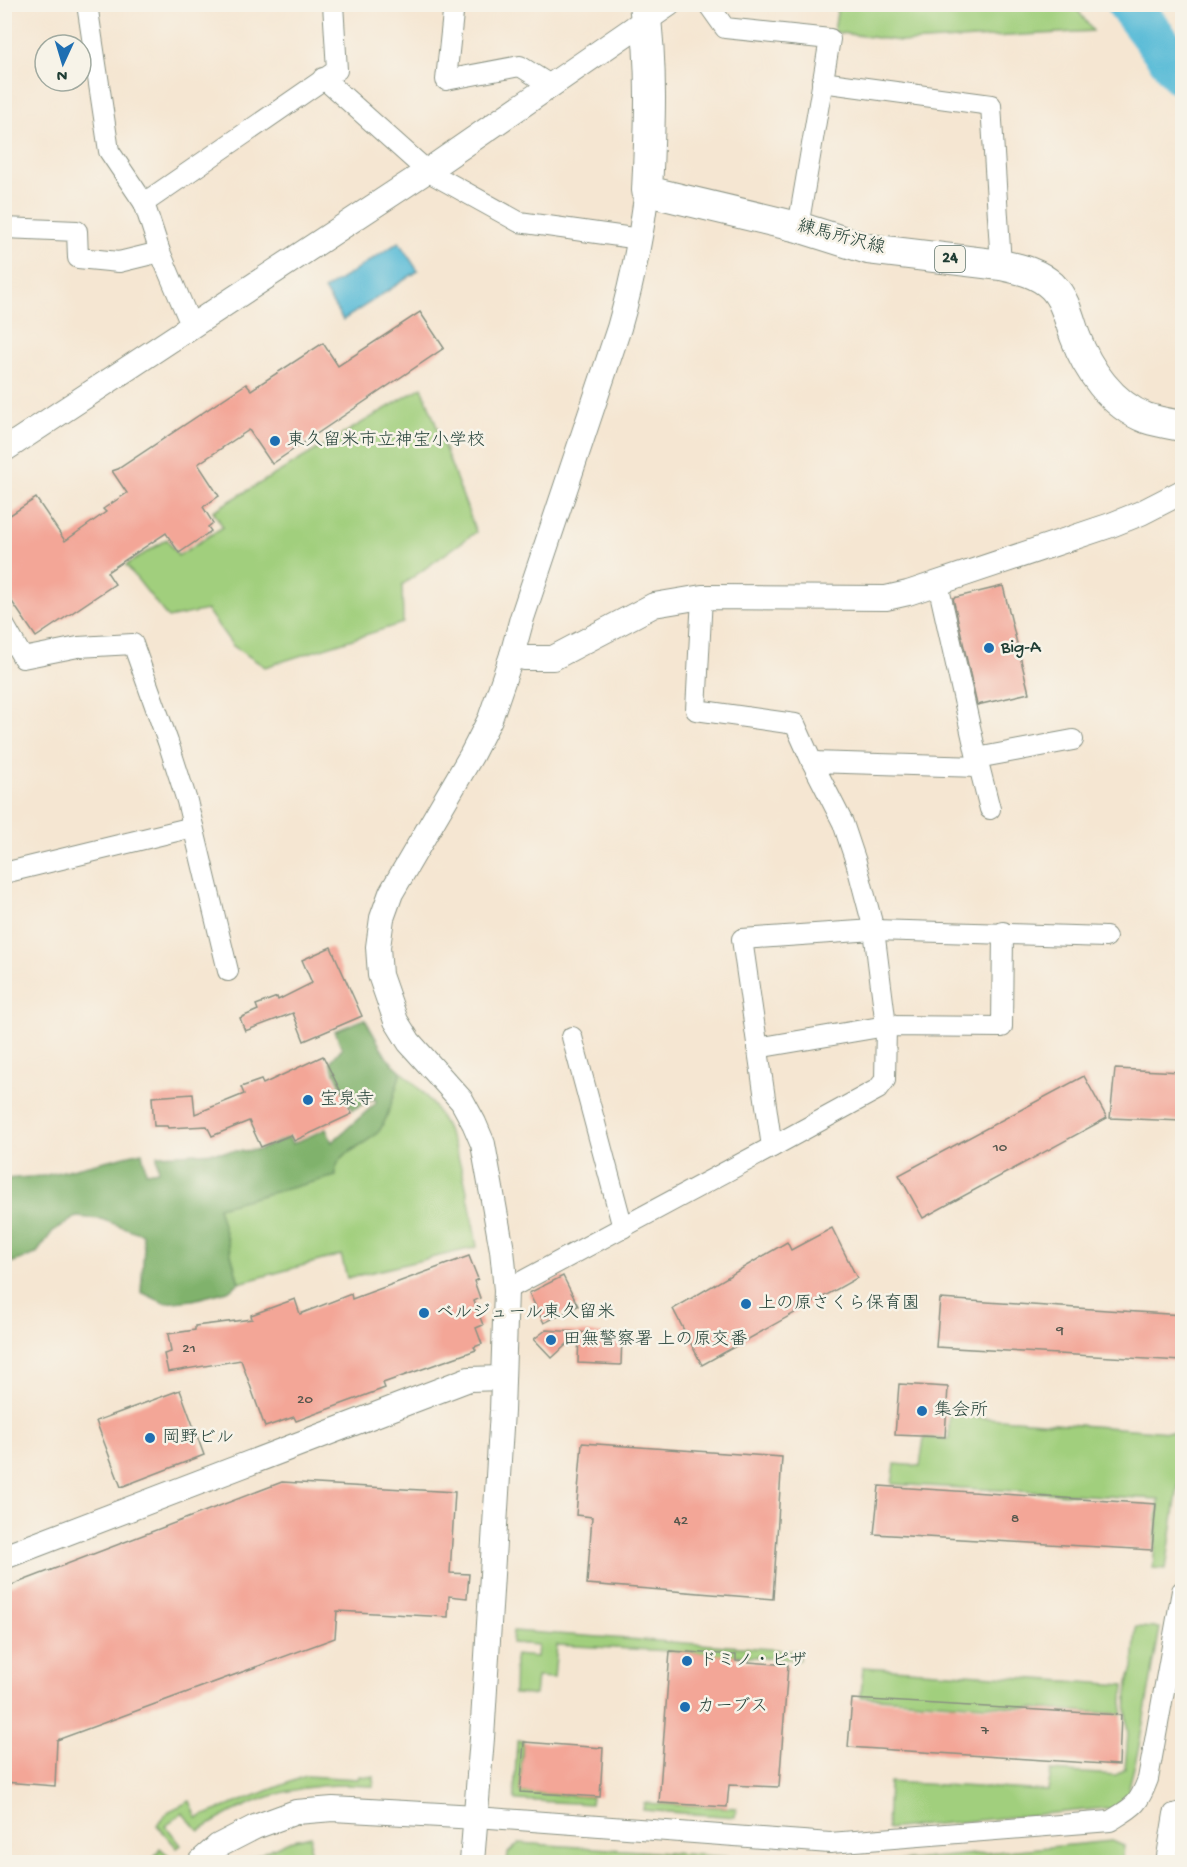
<svg xmlns="http://www.w3.org/2000/svg" width="1187" height="1867" font-family="'Gochi Hand','Klee One',sans-serif">
	<style>
		.green { fill: #a1cf7d; stroke: #608658; stroke-width: 1.5 }
		.forest { fill: #80b26c; stroke: #507850; stroke-width: 1.5 }
		.water { fill: #59bbd7; stroke: #3c7c86; stroke-width: 1.5 }
		.lines { fill: none; stroke-linecap: round; stroke-linejoin: round }
		.river { stroke: #59bbd7; stroke-width: 44 }
		.building { fill: #f3a697 }
		.minor-casing { stroke: #8a9283; stroke-width: 22 }
		.tertiary-casing { stroke: #8a9283; stroke-width: 26 }
		.primary-casing { stroke: #8a9283; stroke-width: 32 }
		.minor { stroke: #fff; stroke-width: 20 }
		.tertiary { stroke: #fff; stroke-width: 24 }
		.primary { stroke: #fff; stroke-width: 30 }
		.poi-dot { fill: #1f6fb2; stroke: #f7f3e8; stroke-width: 2 }
		.labels { text-anchor: middle; dominant-baseline: central; stroke-width: 5; stroke-linejoin: round; paint-order: stroke }
		.number-label { font-size: 15px; fill: #54574d }
		.shield { fill: #f7f3e8; stroke: #60746a; stroke-width: 1.5 }
		.shield-label { font-size: 16px; font-weight: bold; fill: #1f3d34 }
		.street-label { font-size: 18px; fill: #1f3d34; stroke: #f7f3e8 }
		.poi-label { font-size: 18px; fill: #1f3d34; stroke: #f7f3e8; text-anchor: start }
	</style>
	<rect width="100%" height="100%" fill="#f7f3e8"/>
	<filter id="ink" filterUnits="userSpaceOnUse"><feTurbulence type="fractalNoise" baseFrequency=".0167" numOctaves="2"/><feDisplacementMap in="SourceGraphic" scale="12" xChannelSelector="R" yChannelSelector="G"/><feConvolveMatrix kernelMatrix="1 2 1 2 8 2 1 2 1" color-interpolation-filters="sRGB"/></filter>
	<filter id="wash" filterUnits="userSpaceOnUse"><feTurbulence type="fractalNoise" baseFrequency=".008" numOctaves="4" result="noise"/><feDisplacementMap in="SourceGraphic" scale="24" xChannelSelector="R" yChannelSelector="G"/><feGaussianBlur stdDeviation="1.35" result="paint"/><feColorMatrix in="noise" values="0 0 0 0 0 0 0 0 0 0 0 0 0 0 0 0 0 1.4 0 .05"/><feComposite in="paint" operator="in"/></filter>
	<g filter="url(#wash)">
		<rect width="100%" height="100%" fill="#f5e6d2"/>
		<g class="green">
			<path d="M832,5H1074L1093,31L907,42L834,32L837,12Z"/>
			<path d="M422,387L476,532L402,585L403,623L265,667L233,646L207,610L168,618L126,565L167,539L178,556L223,527L213,511Z"/>
			<path d="M401,1071C409,1078 417,1086 424,1094C461,1137 468,1193 477,1247L347,1278L341,1255L239,1283L217,1207L336,1176L335,1168L339,1159L358,1147L386,1118Z"/>
			<path d="M949,1415L1182,1433V1459L1166,1569L1153,1568L1159,1499L892,1484L895,1464L920,1466L924,1438L949,1439Z"/>
			<path d="M1136,1627L1160,1628L1138,1751L1129,1787V1801L1113,1810L1106,1808L887,1829L889,1782L1048,1791L1051,1771L1116,1775L1125,1769L1128,1735L1126,1715L1128,1683L1133,1668Z"/>
			<path d="M513,1631L799,1651V1660L670,1651L557,1645L554,1678L537,1677L535,1695L514,1694L515,1655L537,1657L538,1645L512,1643Z"/>
			<path d="M863,1667L1124,1685L1122,1714L861,1697Z"/>
			<path d="M517,1741H523L520,1792L592,1797L591,1804L516,1800L514,1797Z"/>
			<path d="M306,1776L358,1779L359,1776L374,1777V1786C363,1786 352,1785 341,1785C288,1785 243,1803 199,1831L182,1813L166,1826L181,1845L177,1848L157,1825L169,1811L190,1801L197,1818Z"/>
			<path d="M644,1803L736,1808L735,1817L643,1810Z"/>
			<path d="M311,1836L309,1862H243L289,1841Z"/>
			<path d="M1112,1841L1124,1846L1122,1862H1013L980,1861L979,1862H891Z"/>
			<path d="M519,1843L787,1861L788,1862H507L508,1853Z"/>
			<path d="M160,1848L169,1856L165,1862H151Z"/>
		</g>
		<path class="forest" d="M365,1019L387,1058L401,1071C397,1085 388,1122 378,1132C365,1147 332,1153 336,1176L218,1207L239,1283L228,1291L193,1300L164,1303L141,1292L144,1247L142,1234L101,1219L76,1217L53,1231L36,1254L5,1265V1179L43,1176L142,1152L146,1172L158,1170L157,1155L259,1150L289,1137L292,1144L326,1129L332,1142L376,1103L375,1098L352,1110L330,1062L342,1048L335,1031Z"/>
		<path class="water" d="M399,242L418,271L343,320L324,290Z"/>
		<g class="lines">
			<path class="river" d="M1129,4L1182,74"/>
		</g>
		<g id="blocks">
			<g class="building">
				<path d="M420,312L444,348L272,464L249,430L198,464L219,496L203,507L213,523L208,527L211,531L179,553L166,533L107,572L115,584L36,637L4,590V519L36,498L65,541L106,512L103,509L127,493L112,471L118,469L246,384L251,390L323,343L338,366Z"/>
				<path d="M1003,586L1029,693L977,705L953,598Z"/>
				<path d="M331,947L362,1016L304,1041L293,1013L245,1031L240,1018L258,1010L256,1005L277,997L278,1000L312,983L302,960Z"/>
				<path d="M323,1056L352,1114L294,1141L291,1135L261,1147L249,1121L212,1136L207,1126L168,1128L167,1126H154L152,1097L193,1094L195,1114L244,1094L241,1087L261,1080L263,1084Z"/>
				<path d="M1115,1069L1182,1072V1121L1110,1118Z"/>
				<path d="M1084,1076L1107,1118L923,1218L899,1175Z"/>
				<path d="M832,1228L857,1278L702,1365L673,1309L787,1242L791,1250Z"/>
				<path d="M469,1256L478,1279L474,1281L480,1298L474,1301L483,1325L476,1328L482,1344L474,1347L476,1350L383,1383L385,1388L296,1421L294,1417L265,1427L241,1360L168,1372L164,1354L171,1352L168,1334L195,1330V1326L252,1319L251,1315L295,1299L300,1314L351,1294L352,1299Z"/>
				<path d="M563,1276L578,1306L544,1323L529,1293Z"/>
				<path d="M940,1299L1182,1315V1361L936,1347Z"/>
				<path d="M546,1330L622,1335L621,1365L578,1363L579,1333L552,1358L534,1339Z"/>
				<path d="M899,1384L948,1387L945,1437L895,1435Z"/>
				<path d="M180,1390L204,1455L121,1487L96,1421Z"/>
				<path d="M582,1443L782,1457L773,1599L587,1584L592,1517L576,1515Z"/>
				<path d="M282,1482L455,1492L450,1573L469,1574L467,1598L449,1596L448,1617L337,1611L335,1638L57,1740L55,1786L4,1782V1588Z"/>
				<path d="M879,1486L1156,1504L1152,1550L874,1534Z"/>
				<path d="M670,1651L736,1655V1661L788,1665L779,1787L729,1785L727,1807L659,1803Z"/>
				<path d="M852,1699L1121,1715L1119,1765L848,1747Z"/>
				<path d="M524,1742L603,1748L600,1797L520,1792Z"/>
			</g>
		</g>
	</g>
	<g filter="url(#ink)">
		<use href="#blocks" fill-opacity="0" stroke="#8a9283" stroke-width="1.5"/>
		<g class="lines">
			<defs>
				<g id="minor">
					<path d="M87,4L109,151L144,203"/>
					<path d="M454,4L446,80L520,66L550,85"/>
					<path d="M708,4L725,28L830,39L798,227"/>
					<path d="M323,78L427,171L519,222L640,239"/>
					<path d="M822,82L991,105L1001,265"/>
					<path d="M4,228L77,231L78,258L119,262L160,252"/>
					<path d="M191,325L160,252L144,203L337,70L333,4"/>
					<path d="M938,584L977,758L990,809"/>
					<path d="M702,597L696,710L795,724L812,762L843,823L856,862L874,930L886,1026L885,1080L878,1089L772,1147"/>
					<path d="M4,625L23,658L78,647L133,644L168,742L187,801L228,971"/>
					<path d="M977,758L1073,740"/>
					<path d="M812,762L979,767"/>
					<path d="M4,873L193,827"/>
					<path d="M572,1037L623,1228"/>
					<path d="M757,1048L886,1026L1002,1027L1003,932"/>
					<path d="M506,1290L772,1147L742,939L874,930L1106,937"/>
					<path d="M476,1817L830,1843L1110,1821C1133,1807 1138,1806 1148,1779L1182,1591"/>
					<path d="M1166,1862L1174,1814L1182,1812"/>
				</g>
				<g id="tertiary">
					<path d="M4,450L427,171L669,4"/>
					<path d="M512,655L525,658H553L654,605L702,597L886,598L908,593L1111,525L1141,513L1182,492"/>
					<path d="M4,1557L469,1379L502,1378"/>
					<path d="M200,1862L218,1846L255,1827L296,1812L333,1809L476,1817"/>
					<path d="M472,1862L482,1738L502,1411L506,1290L502,1250L483,1144L474,1123L462,1101L409,1042L396,1021L380,975L378,947L382,918L391,893L471,756L490,719L512,655L522,618L619,328C632,283 641,238 647,191"/>
				</g>
				<path id="primary" d="M644,4C653,66 650,129 647,191L798,227L868,249L1001,265C1020,269 1037,272 1052,286C1065,299 1069,319 1075,336C1087,369 1112,405 1146,418C1158,422 1171,424 1182,426"/>
			</defs>
			<use href="#minor" class="minor-casing"/>
			<use href="#tertiary" class="tertiary-casing"/>
			<use href="#primary" class="primary-casing"/>
			<use href="#minor" class="minor"/>
			<use href="#tertiary" class="tertiary"/>
			<use href="#primary" class="primary"/>
		</g>
	</g>
	<g class="poi-dot">
		<circle cx="275" cy="441" r="6"/>
		<circle cx="989" cy="648" r="6"/>
		<circle cx="308" cy="1100" r="6"/>
		<circle cx="746" cy="1304" r="6"/>
		<circle cx="424" cy="1313" r="6"/>
		<circle cx="551" cy="1340" r="6"/>
		<circle cx="922" cy="1411" r="6"/>
		<circle cx="150" cy="1438" r="6"/>
		<circle cx="687" cy="1661" r="6"/>
		<circle cx="685" cy="1707" r="6"/>
	</g>
	<g class="labels">
		<g class="number-label">
			<text x="1000" y="1148">10</text>
			<text x="1060" y="1331">9</text>
			<text x="189" y="1349">21</text>
			<text x="305" y="1400">20</text>
			<text x="1015" y="1519">8</text>
			<text x="681" y="1521">42</text>
			<text x="985" y="1731">7</text>
		</g>
		<rect class="shield" x="935" y="246" width="30" height="26" rx="4.5"/>
		<g class="shield-label">
			<text x="950" y="259">24</text>
		</g>
		<g class="street-label">
			<text transform="translate(841 238) rotate(15)">練馬所沢線</text>
		</g>
		<g class="poi-label">
			<text x="287" y="441">東久留米市立神宝小学校</text>
			<text x="1001" y="648">Big-A</text>
			<text x="320" y="1100">宝泉寺</text>
			<text x="758" y="1304">上の原さくら保育園</text>
			<text x="436" y="1313">ベルジュール東久留米</text>
			<text x="563" y="1340">田無警察署 上の原交番</text>
			<text x="934" y="1411">集会所</text>
			<text x="162" y="1438">岡野ビル</text>
			<text x="699" y="1661">ドミノ・ピザ</text>
			<text x="697" y="1707">カーブス</text>
		</g>
	</g>
	<rect width="1187" height="1867" fill="none" stroke="#f7f3e8" stroke-width="24"/>
	<g transform="translate(63 63) rotate(184)"><circle r="28" fill="#f7f3e8" stroke="#a1aaa0" stroke-width="1.5"/>
	<path d="M0-4.5L10 22L0 15L-10 22Z" fill="#1f6fb2"/>
	<text y="-9" font-size="16" font-weight="bold" text-anchor="middle" fill="#1f3d34">N</text>
	</g>
</svg>
